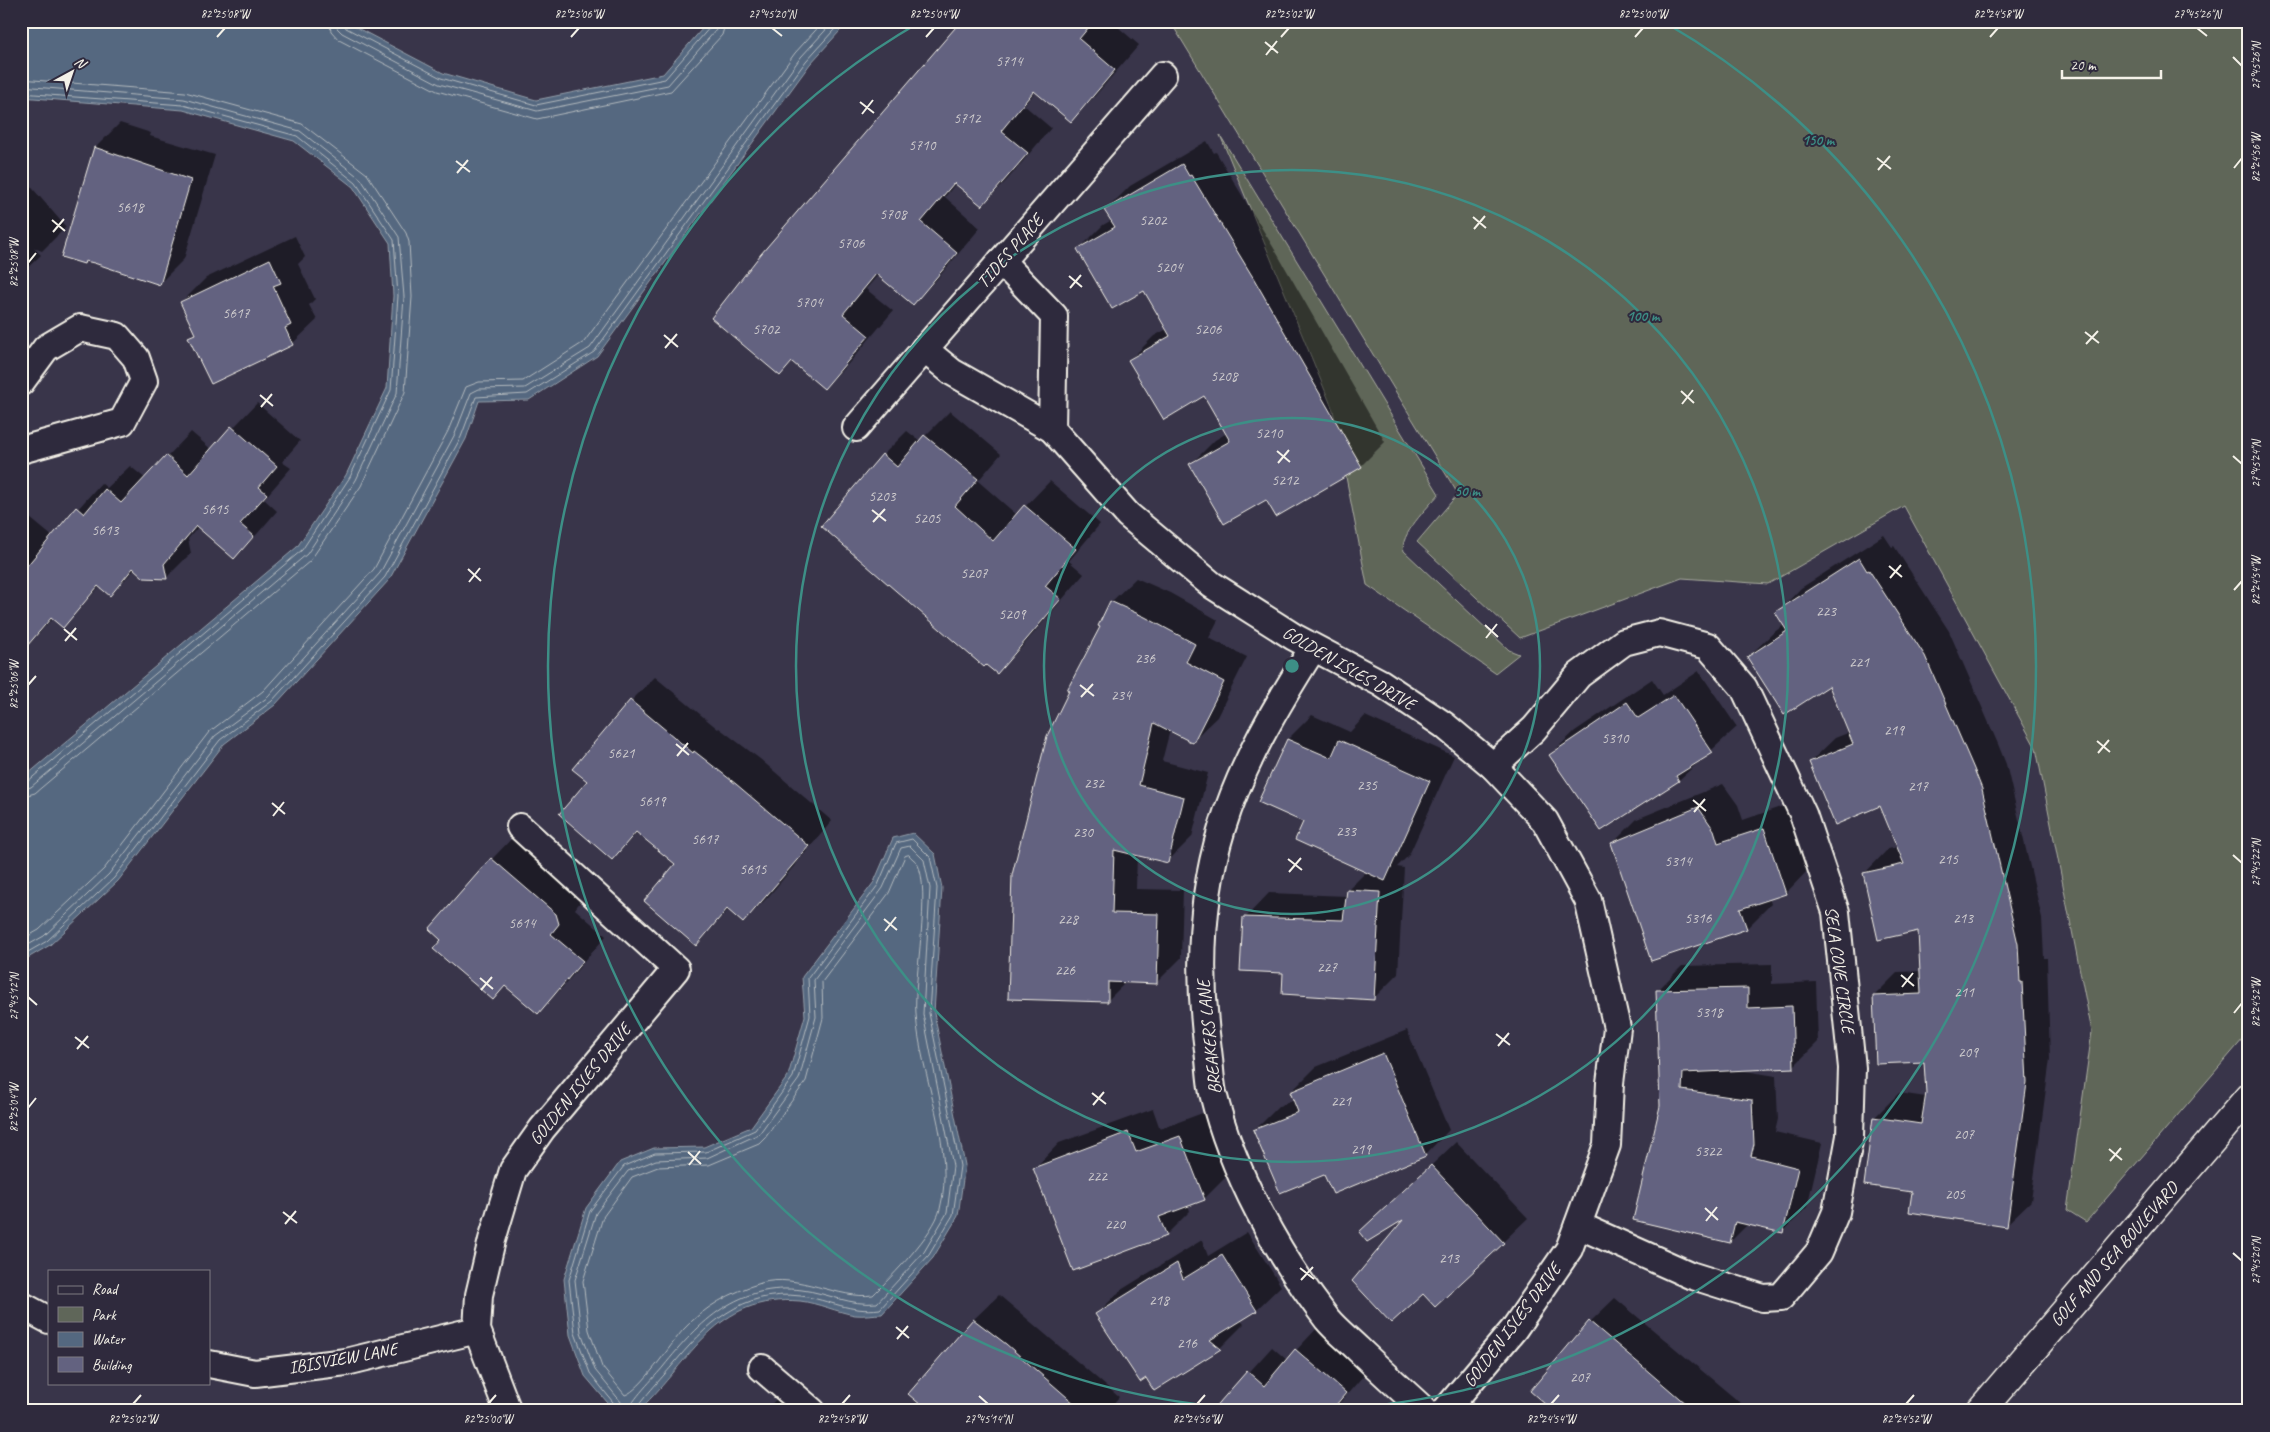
<svg xmlns="http://www.w3.org/2000/svg" width="2270" height="1432" font-family="Caveat,sans-serif">
	<style>
		.green { fill: #5f6659; stroke: #aaaca0 }
		.water { fill: #546880; stroke: #949faa }
		.shadow { fill: #0007 }
		.lines { fill: none; stroke-linecap: round; stroke-linejoin: round }
		.shore { stroke: #b4babe; stroke-width: 1 }
		.building { fill: #636280; stroke: #f4f1e8 }
		.minor-casing { stroke: #f4f1e8; stroke-width: 30 }
		.tertiary-casing { stroke: #f4f1e8; stroke-width: 31 }
		.minor { stroke: #2f2a3d; stroke-width: 26 }
		.tertiary { stroke: #2f2a3d; stroke-width: 28 }
		.ticks { fill: none; stroke: #f4f1e8; stroke-width: 2 }
		.ring { fill: none; stroke: #3d8f86; stroke-width: 2.5 }
		.labels { text-anchor: middle; dominant-baseline: central; stroke-width: 4; stroke-linejoin: round; paint-order: stroke }
		.number-label { font-size: 15px; fill: #d0cdce }
		.street-label { font-size: 18px; fill: #f4f1e8; stroke: #2f2a3d }
		.centre { fill: #3d8f86; stroke: #2f2a3d; stroke-width: 2.5 }
		.ring-label { font-size: 15px; text-anchor: middle; font-weight: bold; fill: #3d8f86; stroke: #2f2a3d; stroke-width: 4; stroke-linejoin: round; paint-order: stroke }
		.neatline { fill: none; stroke: #f4f1e8; stroke-width: 2 }
		.ticks-label { font-size: 12px; text-anchor: middle; fill: #f4f1e8 }
	</style>
	<rect width="100%" height="100%" fill="#39354a"/>
	<filter id="ink" filterUnits="userSpaceOnUse"><feTurbulence type="fractalNoise" baseFrequency=".02" numOctaves="2"/><feDisplacementMap in="SourceGraphic" scale="10" xChannelSelector="R" yChannelSelector="G"/><feConvolveMatrix kernelMatrix="1 2 1 2 8 2 1 2 1" color-interpolation-filters="sRGB"/></filter>
	<g filter="url(#ink)">
		<g class="green">
			<path d="M1170,21H2249V1032L2086,1222L2067,1210L2092,1032L2036,748L1904,506L1768,584L1682,578L1520,638L1417,542L1458,494Z"/>
			<path d="M1220,135L1439,494C1429,506 1398,536 1404,551L1509,650L1519,654L1495,673L1367,585L1333,410Z"/>
		</g>
		<g class="water">
			<path d="M21,21H344L443,73L536,100L663,74L709,21H849L810,64L597,356L529,400L479,401L466,439L389,580L275,705L224,744L118,881L50,945L21,962V780L297,547L346,475L387,388L393,296L390,243L353,187L294,141L183,110L21,97Z"/>
			<path d="M913,833L935,854L942,888L934,1013L965,1165L958,1216L933,1258L882,1314C874,1314 864,1316 855,1315C837,1312 818,1303 800,1301C715,1294 692,1360 640,1409H613L585,1376L570,1335L564,1279L586,1208L620,1162L654,1148L704,1147L751,1127L788,1076L805,1016L802,977L874,882L893,838Z"/>
		</g>
		<g class="shadow">
			<path d="M962,21H1111L1139,45L1095,96L1071,120L1036,91L1024,105L1051,128L1007,180L982,205L956,183L945,197L980,228L937,279L913,303L878,275L866,289L893,311L849,363L824,388L793,361L780,375Z"/>
			<path d="M120,123L151,133L150,136L215,155L184,259L160,283L86,260L84,263L95,148Z"/>
			<path d="M1207,141L1214,153L1216,152L1278,255L1385,442L1361,466L1191,464L1215,440L1227,433L1205,394L1130,360L1154,336L1167,329L1144,289L1079,249L1103,225L1112,220L1106,210L1130,186Z"/>
			<path d="M21,175L66,227L42,251L34,248L41,255L21,274Z"/>
			<path d="M295,236L305,257L298,264L315,299L309,305L317,320L292,344L190,337L196,332L182,302L206,278Z"/>
			<path d="M257,403L300,441L282,462L291,468L264,499L277,511L258,533L234,557L198,527L188,539L191,553L166,578L135,569L110,595L100,586L63,626L53,618L21,653V516L24,513L53,537L101,483L107,488L130,466L146,479L191,432L212,450Z"/>
			<path d="M950,411L1001,454L978,481L1017,515L1050,481L1100,524L1069,561L1084,574L1021,648L997,672L883,455L907,431L920,441Z"/>
			<path d="M1884,535L1892,547L1894,546L1949,631L1998,744L2006,764L2042,918L2044,958H2047L2050,1059L2031,1201L2006,1225L1913,1191L1874,1118L1899,1093L1926,1097L1925,1060L1874,996L1898,972L1921,971L1919,930L1864,874L1888,849L1898,847L1880,805L1810,762L1835,738L1850,732L1829,684L1748,657L1773,633L1784,625L1777,613L1801,588Z"/>
			<path d="M1136,578L1170,593L1218,620L1209,638L1247,657L1217,717L1192,741L1170,730L1162,761L1208,773L1192,837L1167,862L1137,854L1136,889L1183,890L1181,958L1157,982L1127,981L1107,1001L1102,627L1111,602Z"/>
			<path d="M1699,671L1737,727L1679,780L1601,829L1550,755L1575,731L1652,679L1663,695Z"/>
			<path d="M655,677L718,729L719,728L760,759L832,821L768,897L743,922L729,909L696,944L676,864L638,832L612,858L588,781L631,701Z"/>
			<path d="M1312,715L1350,732L1365,716L1454,756L1409,855L1397,867L1404,868L1398,974L1373,999L1285,972L1245,918L1269,893L1348,896V890L1367,871L1304,821L1288,739Z"/>
			<path d="M1723,784L1738,805L1743,820L1789,804L1810,868L1786,893L1769,898L1771,904L1747,928L1613,843L1637,819Z"/>
			<path d="M516,834L583,898L575,909L606,936L562,988L537,1012L506,985L443,939L492,859Z"/>
			<path d="M1772,964V984L1816,982L1818,1042L1794,1066L1739,1070L1776,1076L1778,1119L1775,1132L1822,1143L1807,1207L1783,1232L1748,1224L1730,1242L1661,1106L1657,991L1682,966Z"/>
			<path d="M1407,1030L1449,1130L1425,1155L1255,1130L1279,1106L1295,1100L1291,1092L1316,1067Z"/>
			<path d="M1153,1109L1160,1129L1205,1112L1229,1174L1204,1199L1188,1205L1190,1211L1166,1235L1035,1168L1059,1143Z"/>
			<path d="M1456,1142L1528,1218L1503,1242L1423,1292L1408,1216L1361,1232Z"/>
			<path d="M1247,1232L1281,1286L1256,1310L1240,1320L1244,1324L1220,1348L1154,1389L1096,1315L1121,1290L1202,1240L1208,1256Z"/>
			<path d="M999,1295L1119,1397L1113,1404L1121,1411H924L926,1408L910,1394L974,1319Z"/>
			<path d="M1615,1298L1750,1411H1539L1546,1403L1531,1391L1590,1322Z"/>
			<path d="M1320,1325L1370,1368L1338,1405L1345,1411H1214L1272,1347L1287,1360Z"/>
			<path d="M784,1391L807,1411H765Z"/>
		</g>
		<g class="lines">
			<g class="shore">
				<path d="M329,21L331,31L339,40L437,91L537,119L671,91L722,35L726,21"/>
				<path d="M336,21L337,28L342,33L439,84L537,111L668,85L716,30L719,21"/>
				<path d="M343,21L346,28L441,78L536,105L665,79L711,26L713,21"/>
				<path d="M21,79L185,92L302,124L367,174L406,233L409,242L412,297L405,392L361,486L310,561L35,793L21,797"/>
				<path d="M21,86L184,99L300,131L361,179L399,237L404,297L397,393L356,480L307,554L31,787L21,790"/>
				<path d="M21,93L183,105L297,136L356,183L394,240L398,296L391,390L350,477L302,550L27,782L21,784"/>
				<path d="M909,855C911,858 915,860 917,863C932,889 913,980 916,1014C920,1076 956,1148 940,1209C934,1234 892,1276 873,1295C839,1300 797,1272 761,1283C731,1292 704,1307 683,1330C671,1344 640,1391 625,1395L602,1367L589,1330L583,1281L603,1217L632,1177L658,1167L709,1165L759,1144L765,1138L806,1081L823,1018L822,982L889,893L905,856Z"/>
				<path d="M21,940L39,930L104,869L209,732L263,691L374,569L448,431L466,387L479,382L523,381L584,342L795,53L824,21"/>
				<path d="M21,949L44,936L109,874L215,736L268,697L380,573L455,434L471,393L479,389L525,388L590,348L801,57L834,21"/>
				<path d="M21,956L47,941L114,878L220,740L272,701L385,577L461,437L476,397L527,394L594,352L806,61L842,21"/>
				<path d="M617,1411L616,1406L590,1373L575,1333L569,1280L590,1211L624,1166L655,1153L706,1152L755,1130L793,1077L810,1016L808,978L878,885L896,843L912,839L930,857L937,888L929,1013L960,1166L953,1215L929,1255L880,1309C850,1313 830,1300 801,1296C742,1289 706,1324 671,1367C665,1374 636,1406 635,1411"/>
				<path d="M624,1411L621,1402L595,1370L581,1332L575,1280L596,1213L628,1171L656,1160L707,1158L759,1134L799,1079L816,1017L814,980L883,888L901,848L910,846L924,860L930,888L923,1014L953,1166L947,1213L924,1252L877,1303C850,1306 828,1293 802,1290C739,1282 700,1321 663,1367C656,1376 629,1402 629,1411"/>
			</g>
		</g>
		<g class="building">
			<path d="M961,21H1094L1079,39L1115,70L1071,122L1034,91L1001,131L1028,153L982,206L954,183L921,222L957,253L913,305L876,274L843,314L869,336L824,389L792,362L780,376L711,318L761,254Z"/>
			<path d="M94,147L191,180L160,285L94,263L85,261L84,264L61,257Z"/>
			<path d="M1182,164L1189,176L1191,175L1254,279L1362,467L1276,517L1266,500L1224,524L1189,464L1230,441L1204,396L1164,420L1128,360L1170,336L1144,291L1112,309L1077,249L1115,227L1104,210Z"/>
			<path d="M270,259L281,283L273,286L291,325L285,328L293,345L211,384L188,337L195,334L180,302Z"/>
			<path d="M231,426L277,466L259,487L267,494L240,524L254,536L234,559L196,526L164,564L167,579L144,578L133,568L110,596L98,586L63,628L51,618L21,653V573L76,507L84,514L105,489L121,503L166,455L188,475Z"/>
			<path d="M924,435L978,479L955,506L993,541L1024,505L1076,549L1045,586L1061,599L997,674L986,665L984,667L963,649L821,526L882,454L897,467Z"/>
			<path d="M1859,558L1867,571L1869,570L1925,656L1974,769L1982,789L2018,944L2020,982H2022L2027,1083L2007,1227L1909,1212L1912,1192L1864,1185L1873,1117L1921,1124L1926,1093L1924,1062L1876,1064L1873,996L1921,994L1918,931L1878,940L1863,873L1904,864L1880,806L1835,825L1809,762L1853,744L1829,686L1784,715L1747,657L1787,631L1775,612Z"/>
			<path d="M1110,601L1145,617L1195,644L1186,662L1224,682L1193,743L1154,723L1139,785L1184,797L1168,863L1114,850L1112,913L1159,914L1157,984L1108,982V1002L1008,999L1012,875L1047,736L1069,691L1067,690L1100,627L1098,626Z"/>
			<path d="M1674,695L1713,753L1676,776L1679,781L1601,831L1549,755L1627,702L1638,718Z"/>
			<path d="M630,700L693,753L694,751L736,784L809,846L743,923L727,909L696,946L644,901L675,864L636,832L612,860L559,814L587,781L572,769Z"/>
			<path d="M1287,739L1331,758L1339,740L1430,781L1385,881L1295,840L1303,822L1258,802Z"/>
			<path d="M1698,807L1714,830L1718,843L1764,828L1786,894L1740,909L1747,929L1651,961L1611,843Z"/>
			<path d="M491,858L556,914L559,924L551,934L583,961L538,1014L505,986L493,1000L433,949L441,940L429,929Z"/>
			<path d="M1347,890L1380,892L1374,1000L1282,994L1283,973L1240,971L1243,917L1343,920Z"/>
			<path d="M1748,988V1008L1792,1006L1794,1068L1683,1073L1682,1090L1752,1100L1754,1144L1751,1156L1798,1168L1783,1233L1735,1222L1730,1243L1633,1220L1660,1106L1656,990Z"/>
			<path d="M1383,1053L1426,1156L1333,1194L1324,1175L1280,1193L1253,1130L1298,1112L1290,1092Z"/>
			<path d="M1128,1132L1136,1152L1180,1136L1205,1200L1159,1217L1167,1236L1073,1271L1033,1168Z"/>
			<path d="M1431,1165L1504,1243L1435,1307L1423,1294L1391,1323L1352,1281L1403,1220L1367,1242L1359,1232Z"/>
			<path d="M1222,1255L1257,1311L1210,1340L1221,1349L1154,1391L1146,1378L1140,1382L1095,1314L1177,1263L1183,1279Z"/>
			<path d="M973,1319L1006,1344L1083,1411H928L908,1394Z"/>
			<path d="M1589,1321L1642,1366L1694,1411H1553L1530,1391Z"/>
			<path d="M1295,1349L1346,1393L1331,1411H1212L1247,1371L1264,1386Z"/>
		</g>
		<g class="lines">
			<defs>
				<g id="minor">
					<path d="M1001,261L1054,316L1052,429L1128,515L1212,585L1294,637L1381,683L1444,725L1493,766L1545,821L1588,900L1617,1028L1610,1083L1607,1145L1569,1249L1514,1329L1445,1411"/>
					<path d="M924,349L952,372L1052,429"/>
					<path d="M21,382L46,348L80,328L117,336L136,358L144,381L122,422L21,450"/>
					<path d="M856,428L1163,75"/>
					<path d="M1313,648C1277,705 1242,763 1222,828C1200,899 1198,976 1208,1050C1210,1064 1210,1079 1213,1093C1232,1172 1278,1255 1327,1319C1336,1330 1348,1339 1358,1349C1380,1370 1402,1390 1425,1411"/>
					<path d="M1493,766L1534,729L1579,675L1624,642L1659,633L1708,646L1744,688L1803,814L1836,912L1852,1068L1850,1136L1836,1212L1819,1252L1781,1297L1763,1298L1690,1275L1578,1225"/>
					<path d="M21,1305L49,1320"/>
					<path d="M209,1364L255,1373L346,1362L477,1330"/>
					<path d="M762,1368L812,1411"/>
					<path d="M508,1411L477,1330L479,1295L492,1240L513,1170L542,1129L676,969L520,827"/>
				</g>
				<path id="tertiary" d="M1980,1411L2249,1097"/>
			</defs>
			<use href="#minor" class="minor-casing"/>
			<use href="#tertiary" class="tertiary-casing"/>
			<use href="#minor" class="minor"/>
			<use href="#tertiary" class="tertiary"/>
		</g>
	</g>
	<path class="ticks" d="M772,28L782,36M2197,28L2207,36M217,37L225,28M571,37L579,28M926,37L934,28M1281,37L1289,28M1635,37L1643,28M1990,37L1998,28M1265,42L1278,53M1266,55L1277,41M2233,57L2242,66M860,102L874,113M862,114L873,100M1877,158L1891,169M456,161L470,172M2234,168L2242,158M1878,170L1890,156M457,173L468,160M1473,217L1486,228M52,220L65,231M1474,229L1485,216M53,232L64,219M28,263L36,253M1069,276L1082,287M1070,288L1081,275M2085,332L2099,343M664,335L678,347M2086,344L2098,331M665,348L677,334M1681,391L1694,403M260,395L273,406M1682,404L1693,390M261,407L272,394M1277,451L1290,462M2233,456L2242,464M1278,463L1289,450M872,510L886,521M873,522L885,509M1889,566L1902,577M468,569L481,581M1890,578L1901,565M469,582L480,568M2234,590L2242,581M1485,625L1498,637M64,629L77,640M1486,638L1497,624M65,641L76,628M28,685L36,676M1080,685L1094,696M1081,697L1093,684M2097,741L2110,752M676,744L689,755M2098,753L2109,740M677,756L688,743M1693,800L1706,811M272,803L285,814M1694,812L1705,799M273,816L284,802M2233,855L2242,863M1288,859L1302,870M1289,872L1301,858M884,919L897,930M885,931L896,917M1901,975L1914,986M480,978L493,989M1902,987L1913,973M481,990L492,977M28,997L37,1005M2234,1013L2242,1003M1496,1034L1510,1045M75,1037L89,1048M1498,1046L1509,1033M77,1049L88,1036M1092,1093L1106,1104M1093,1105L1104,1092M28,1108L36,1098M2109,1149L2122,1160M688,1152L701,1164M2110,1161L2121,1148M689,1165L700,1151M1705,1208L1718,1220M283,1212L297,1223M1706,1221L1717,1207M285,1224L296,1211M2233,1253L2242,1261M1300,1268L1314,1279M1301,1280L1313,1267M896,1327L909,1338M897,1339L908,1326M979,1396L988,1404M133,1404L141,1395M488,1404L496,1395M842,1404L850,1395M1197,1404L1205,1395M1551,1404L1559,1395M1906,1404L1914,1395"/>
	<g class="ring">
		<circle cx="1292" cy="666" r="248"/>
		<circle cx="1292" cy="666" r="496"/>
		<path d="M1664 22A744 744 0 1 1 920 22"/>
	</g>
	<g class="labels">
		<g class="number-label">
			<text x="1009" y="61">5714</text>
			<text x="967" y="118">5712</text>
			<text x="922" y="145">5710</text>
			<text x="130" y="207">5618</text>
			<text x="893" y="214">5708</text>
			<text x="1153" y="220">5202</text>
			<text x="851" y="243">5706</text>
			<text x="1169" y="267">5204</text>
			<text x="809" y="302">5704</text>
			<text x="236" y="313">5617</text>
			<text x="766" y="329">5702</text>
			<text x="1208" y="329">5206</text>
			<text x="1224" y="376">5208</text>
			<text x="1269" y="433">5210</text>
			<text x="1285" y="480">5212</text>
			<text x="882" y="496">5203</text>
			<text x="215" y="509">5615</text>
			<text x="927" y="518">5205</text>
			<text x="105" y="530">5613</text>
			<text x="974" y="573">5207</text>
			<text x="1826" y="611">223</text>
			<text x="1012" y="614">5209</text>
			<text x="1145" y="658">236</text>
			<text x="1859" y="662">221</text>
			<text x="1121" y="695">234</text>
			<text x="1894" y="730">219</text>
			<text x="1615" y="738">5310</text>
			<text x="621" y="753">5621</text>
			<text x="1094" y="783">232</text>
			<text x="1367" y="785">235</text>
			<text x="1918" y="786">217</text>
			<text x="652" y="801">5619</text>
			<text x="1346" y="831">233</text>
			<text x="1083" y="832">230</text>
			<text x="705" y="839">5617</text>
			<text x="1948" y="859">215</text>
			<text x="1678" y="861">5314</text>
			<text x="753" y="869">5615</text>
			<text x="1698" y="918">5316</text>
			<text x="1963" y="918">213</text>
			<text x="1068" y="919">228</text>
			<text x="522" y="923">5614</text>
			<text x="1327" y="967">227</text>
			<text x="1065" y="970">226</text>
			<text x="1964" y="992">211</text>
			<text x="1709" y="1012">5318</text>
			<text x="1968" y="1052">209</text>
			<text x="1341" y="1101">221</text>
			<text x="1964" y="1134">207</text>
			<text x="1361" y="1149">219</text>
			<text x="1708" y="1151">5322</text>
			<text x="1097" y="1176">222</text>
			<text x="1955" y="1194">205</text>
			<text x="1115" y="1224">220</text>
			<text x="1449" y="1258">213</text>
			<text x="1159" y="1300">218</text>
			<text x="1187" y="1343">216</text>
			<text x="1580" y="1377">207</text>
		</g>
		<g class="street-label">
			<text transform="translate(1010 251) rotate(-49)">TIDES PLACE</text>
			<text transform="translate(1349 668) rotate(30)">GOLDEN ISLES DRIVE</text>
			<text transform="translate(1840 970) rotate(82)">SELA COVE CIRCLE</text>
			<text transform="translate(1209 1037) rotate(-96)">BREAKERS LANE</text>
			<text transform="translate(580 1084) rotate(-51)">GOLDEN ISLES DRIVE</text>
			<text transform="translate(2114 1254) rotate(-49)">GOLF AND SEA BOULEVARD</text>
			<text transform="translate(1512 1325) rotate(-53)">GOLDEN ISLES DRIVE</text>
			<text transform="translate(343 1358) rotate(-10)">IBISVIEW LANE</text>
		</g>
	</g>
	<circle cx="1292" cy="666" r="8" class="centre"/>
	<g class="ring-label">
		<text x="1818" y="145">150 m</text>
		<text x="1643" y="321">100 m</text>
		<text x="1467" y="496">50 m</text>
	</g>
	<rect width="2270" height="1432" fill="none" stroke="#2f2a3d" stroke-width="55"/>
	<rect x="48" y="1270" width="162" height="115" fill="#2f2a3d" stroke="#7e7a81"/>
	<rect x="58" y="1286" width="25" height="8" fill="#2f2a3d" stroke="#7e7a81"/>
	<text x="92" y="1294" font-size="15" fill="#f4f1e8">Road</text>
	<rect x="58" y="1307" width="25" height="15" fill="#5f6659" stroke="#7e7a81"/>
	<text x="92" y="1320" font-size="15" fill="#f4f1e8">Park</text>
	<rect x="58" y="1332" width="25" height="15" fill="#546880" stroke="#7e7a81"/>
	<text x="92" y="1344" font-size="15" fill="#f4f1e8">Water</text>
	<rect x="58" y="1357" width="25" height="15" fill="#636280" stroke="#7e7a81"/>
	<text x="92" y="1370" font-size="15" fill="#f4f1e8">Building</text>
	<g transform="translate(72 72) rotate(40)" stroke="#2f2a3d" stroke-width="4" paint-order="stroke">
	<path d="M0-4L9 19L0 12L-9 19Z" fill="#f4f1e8"/>
	<text y="-8" font-size="14" font-weight="bold" text-anchor="middle" fill="#f4f1e8">N</text>
	</g>
	<path d="M2062 70v8h99v-8" fill="none" stroke="#f4f1e8" stroke-width="2.5"/>
	<text x="2070" y="70" font-size="15" fill="#f4f1e8" stroke="#2f2a3d" stroke-width="4" paint-order="stroke">20 m</text>
	<rect x="28" y="28" width="2214" height="1376" class="neatline"/>
	<g class="ticks-label">
		<text x="225" y="18">82°25'08"W</text>
		<text x="579" y="18">82°25'06"W</text>
		<text x="772" y="18">27°45'20"N</text>
		<text x="934" y="18">82°25'04"W</text>
		<text x="1289" y="18">82°25'02"W</text>
		<text x="1643" y="18">82°25'00"W</text>
		<text x="1998" y="18">82°24'58"W</text>
		<text x="2197" y="18">27°45'26"N</text>
		<text transform="translate(2256 66) rotate(-90)" y="4">27°45'26"N</text>
		<text transform="translate(2256 158) rotate(-90)" y="4">82°24'56"W</text>
		<text transform="translate(14 263) rotate(-90)" y="4">82°25'08"W</text>
		<text transform="translate(2256 464) rotate(-90)" y="4">27°45'24"N</text>
		<text transform="translate(2256 581) rotate(-90)" y="4">82°24'54"W</text>
		<text transform="translate(14 685) rotate(-90)" y="4">82°25'06"W</text>
		<text transform="translate(2256 863) rotate(-90)" y="4">27°45'22"N</text>
		<text transform="translate(14 997) rotate(-90)" y="4">27°45'12"N</text>
		<text transform="translate(2256 1003) rotate(-90)" y="4">82°24'52"W</text>
		<text transform="translate(14 1108) rotate(-90)" y="4">82°25'04"W</text>
		<text transform="translate(2256 1261) rotate(-90)" y="4">27°45'20"N</text>
		<text x="133" y="1423">82°25'02"W</text>
		<text x="488" y="1423">82°25'00"W</text>
		<text x="842" y="1423">82°24'58"W</text>
		<text x="988" y="1423">27°45'14"N</text>
		<text x="1197" y="1423">82°24'56"W</text>
		<text x="1551" y="1423">82°24'54"W</text>
		<text x="1906" y="1423">82°24'52"W</text>
	</g>
</svg>
